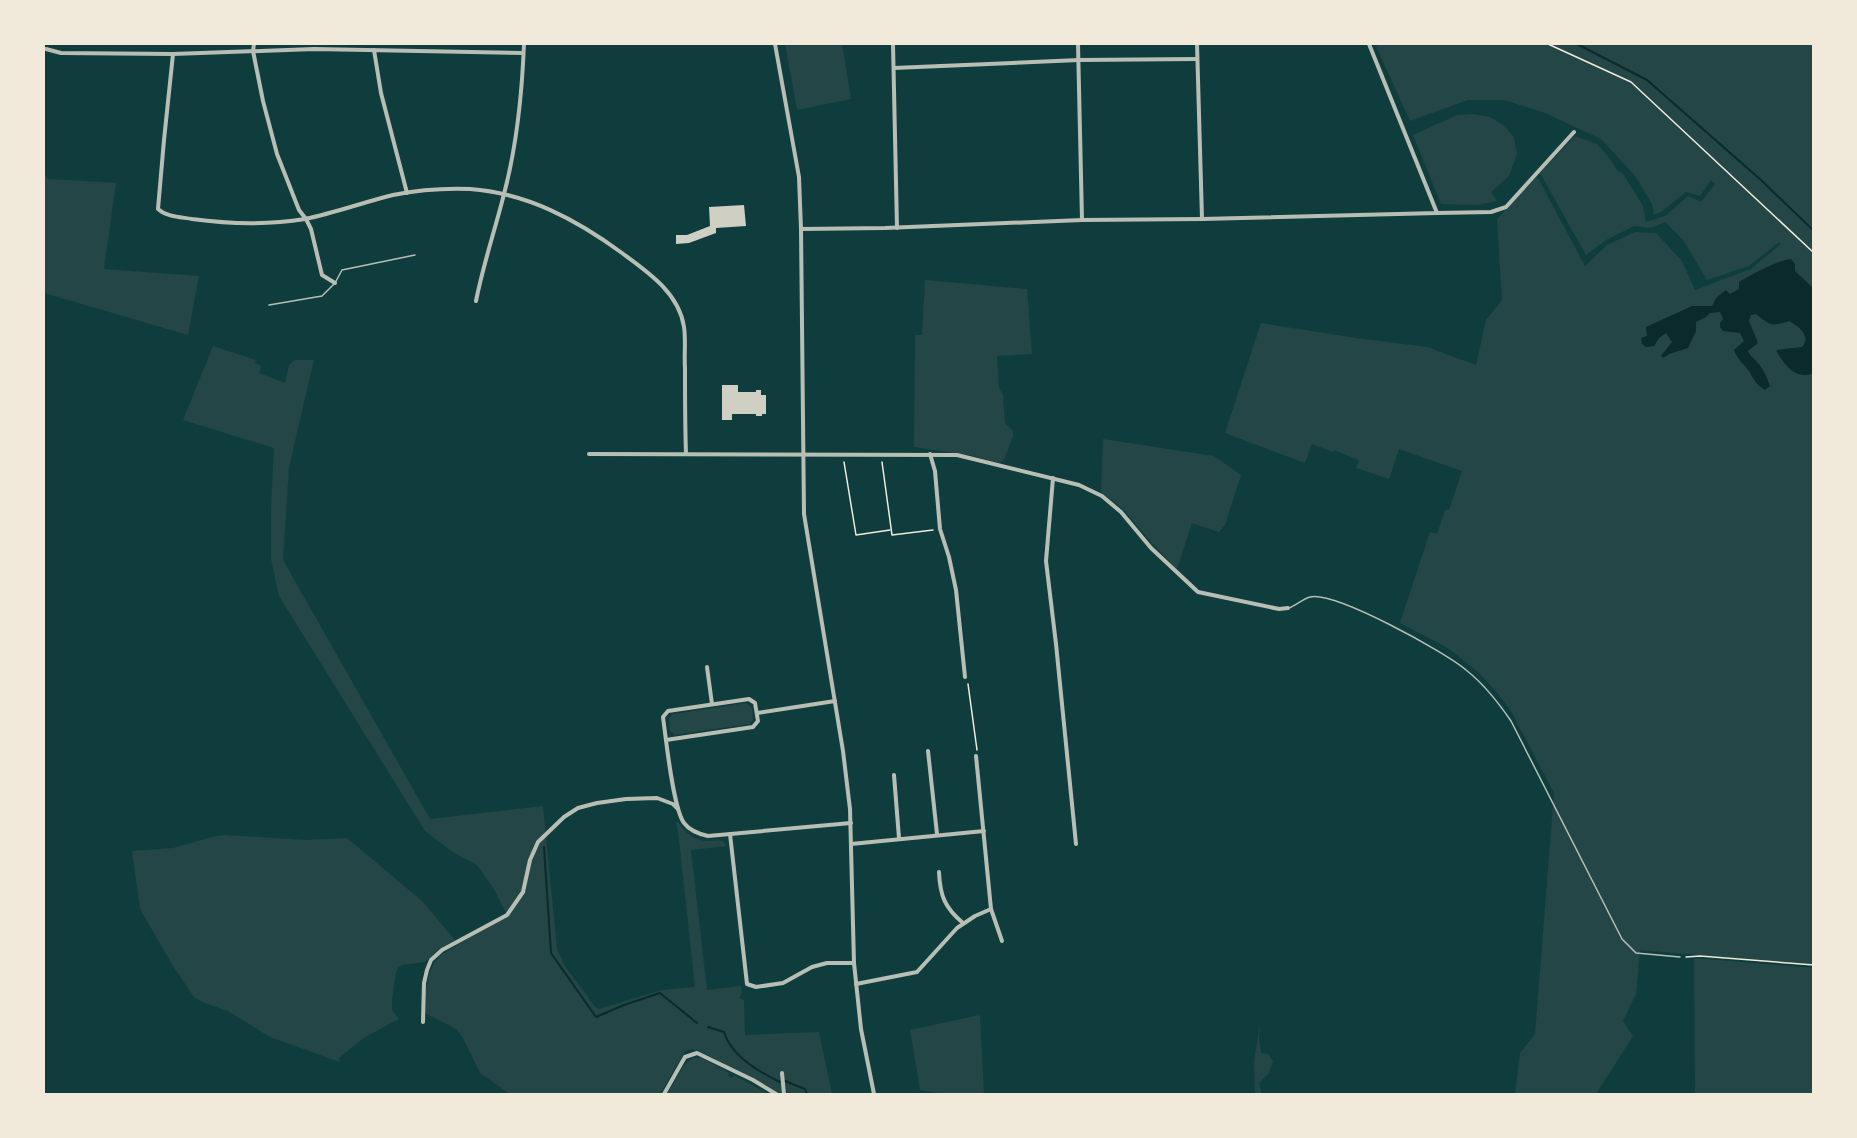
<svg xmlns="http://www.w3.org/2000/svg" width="1857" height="1138" font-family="'Golos Text',sans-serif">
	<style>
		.green { fill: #244646 }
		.water { fill: #0a2a2b }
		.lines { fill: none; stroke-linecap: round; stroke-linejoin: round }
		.stream { stroke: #0a2a2b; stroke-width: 2 }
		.building { fill: #cfcfc3 }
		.path { stroke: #f1e9da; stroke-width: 1.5 }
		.service { stroke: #b8beb3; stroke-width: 1.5 }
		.minor { stroke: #b8beb3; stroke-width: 4 }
	</style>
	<rect width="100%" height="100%" fill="#0f3d3e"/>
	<g class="green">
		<path d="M785,44H842L851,99L797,110Z"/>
		<path d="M1375,44H1694L1696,45L1697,44H1813V965L1640,950L1636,994L1623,1021L1633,1036L1596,1094H1515L1520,1053L1535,1034L1554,793L1511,711L1495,690L1477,671L1448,648L1400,623L1430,532L1437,534L1445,510H1449L1462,471L1399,449L1389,479L1356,468L1359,460L1334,450L1333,452L1312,444L1305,463L1225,433L1261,323L1356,338L1427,347L1476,365L1486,320L1502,300L1497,219L1537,176L1585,266L1607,245L1635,232L1656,233L1682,261L1695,290L1751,269L1781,244L1779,242L1749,266L1707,280L1683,240L1665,222L1650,228L1634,226L1606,240L1586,255L1540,173L1575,136L1597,144L1607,155L1617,170L1624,175L1643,206L1646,222L1665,216L1688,196L1701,202L1715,184L1711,180L1700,196L1686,192L1661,212L1654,215L1652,204L1635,176L1601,139L1545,113L1504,100H1468L1410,121Z"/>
		<path d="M1472,114L1490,117L1503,125L1514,137L1517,154L1509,176L1491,192L1497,201L1478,205L1441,204L1413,135L1457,115Z"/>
		<path d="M44,173L48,179L116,183L104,269L199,276L188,335L44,293Z"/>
		<path d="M925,280L1027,289L1032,354L997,356L999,388L1003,395L1005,423L1013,431V436L1004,460L999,463L969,455L914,447L915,335H922Z"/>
		<path d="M213,346L256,360L255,363L261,366L259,373L285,383L289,365L295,360H314L289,467L283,560L430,819L543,806L557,949L565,966L595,1007L599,1009L662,990L695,987L678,831L676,822H678C685,833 695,841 708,841C713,841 718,840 723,841L726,846L691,850L707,990L741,986L742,992L739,998L744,1000L745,1035L819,1032L832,1094H787L784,1076L780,1077L782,1092L777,1093L700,1051L692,1049L685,1051L660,1094H510L480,1073L463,1038L456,1029L425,1013C426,991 425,975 439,956L507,915L494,889L477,865L454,853L425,831L279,596L271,559V506L274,448L183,420Z"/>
		<path d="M1103,439L1214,456L1241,475L1225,525L1219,532L1192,523L1177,569L1151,542L1122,508L1101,492Z"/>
		<path d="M746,703L752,708L753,720L750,724L675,735L670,730L669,718L673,714Z"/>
		<path d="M225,835L305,840L347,838L422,901L455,940L438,950L425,962L402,965L398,968L396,972L392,999V1010L399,1019L365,1037L339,1058L340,1062L270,1037L228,1011L202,1002L194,997L173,966L140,909L132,851L173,848L216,836Z"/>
		<path d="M1694,958L1813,968V1094H1695Z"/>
		<path d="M980,1015L984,1094H943L920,1090L910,1030Z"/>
		<path d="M1260,1023L1259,1039L1261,1053L1268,1054L1273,1061L1269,1073L1259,1083L1262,1094H1255L1254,1062Z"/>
		<path d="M693,1058H702L729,1073L728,1076L732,1078L734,1075L768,1094H667L685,1064Z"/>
	</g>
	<path class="water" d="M1791,259L1795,264V271L1813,288L1814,373C1795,381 1784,364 1776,350L1802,347C1812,336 1798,326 1789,321C1771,327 1770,325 1756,314L1751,315L1749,321L1758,343L1748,351C1750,356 1754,358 1758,363C1764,370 1767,378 1770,386L1765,390C1756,385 1754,379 1749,371C1742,362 1739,362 1734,350L1744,341L1740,333L1723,331L1720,327V323L1723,319L1720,312L1710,313L1706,317L1696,322V331L1688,348L1669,354L1663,358L1661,356L1672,342L1666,333L1659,338L1654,346L1646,347L1642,344L1641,338L1647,336L1646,327L1692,306H1712L1716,298L1726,290L1730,294L1739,289V282C1753,274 1776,261 1791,259Z"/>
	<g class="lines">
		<g class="stream">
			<path d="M1577,44L1647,80L1761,180L1814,231"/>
			<path d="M544,847L551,953L596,1017L624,1005L660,993L697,1023"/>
			<path d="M708,1027L724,1032C731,1056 759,1072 780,1082"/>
			<path d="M785,1081L805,1089L807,1094"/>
		</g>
	</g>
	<g class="building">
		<path d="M744,205L746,226L716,228V233L689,243L676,244V235H687L710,226L709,207Z"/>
		<path d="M722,385H738V392H756V390H761V395H766V414H762V416H756V414H732V420H722Z"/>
	</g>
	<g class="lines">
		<g class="path">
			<path d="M1548,44L1631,82L1814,253"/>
			<path d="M844,462L856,535L890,530"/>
			<path d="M882,462L892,535L933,530"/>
			<path d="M968,684L977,750"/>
			<path d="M1686,957L1700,956L1814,965"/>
		</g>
		<g class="service">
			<path d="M269,305L322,296L335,283L342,270L415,255"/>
			<path d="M1289,608C1296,605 1303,599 1310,597C1335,591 1445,652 1466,670C1484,684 1498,702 1511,721L1622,939L1636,953L1680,957"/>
		</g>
		<g class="minor">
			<path d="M254,44L253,51L263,101L277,154L299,210L306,219L311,229L322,275L335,283"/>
			<path d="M775,44L799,177L801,229L804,514L843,751L850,809L854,963L861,1029L874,1094"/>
			<path d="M893,44L897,228"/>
			<path d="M1078,44L1082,220"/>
			<path d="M1197,44L1202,219"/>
			<path d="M46,49L61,53L173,54L314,49L523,53"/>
			<path d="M374,50L381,93L407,193"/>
			<path d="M173,54L164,140L158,209C167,217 181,217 192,219C229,224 268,225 305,219C335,213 364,202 393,195C418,190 444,188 470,189C527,193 577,220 622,253C648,272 679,293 684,327C686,340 684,355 685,368C685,397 685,425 686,454"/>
			<path d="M894,68L1079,60L1197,59"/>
			<path d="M1437,213L1491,212L1506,207L1574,132"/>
			<path d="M801,229L885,228L1082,220L1202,219L1437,213L1369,44"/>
			<path d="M476,301C483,265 495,230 504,194C517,145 522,94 524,44"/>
			<path d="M589,454L957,455L1079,485L1102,496L1121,512L1151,548L1198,592L1279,609L1288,608"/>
			<path d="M930,454L935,471L940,529L949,557L956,590L965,677"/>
			<path d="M1053,478L1046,561L1056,644L1076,844"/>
			<path d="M707,667L712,704"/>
			<path d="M757,713L835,701"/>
			<path d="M666,740L753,727L758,721L755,703L749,699L668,711L663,717C666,739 673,808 684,823C690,831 699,834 708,836L851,823"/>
			<path d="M928,751L937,834"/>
			<path d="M894,775L899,838"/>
			<path d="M730,834L747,984L756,987L783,983L812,967L827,963H854"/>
			<path d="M851,844L984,831"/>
			<path d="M939,872C940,896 945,908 963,923"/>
			<path d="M991,909L1002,941"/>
			<path d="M856,984L917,972L957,928L975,916L991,909L976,756"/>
			<path d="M423,1022L424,983L427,970L431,960L442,950L507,915L523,892L530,860L538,842L564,817L578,808L597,803L626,799L657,798L673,804L678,809"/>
			<path d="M782,1073L784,1094"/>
			<path d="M664,1094L685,1057L697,1053L753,1080L776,1094"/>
		</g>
	</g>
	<rect width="1857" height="1138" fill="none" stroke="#f1e9da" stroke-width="90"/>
</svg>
